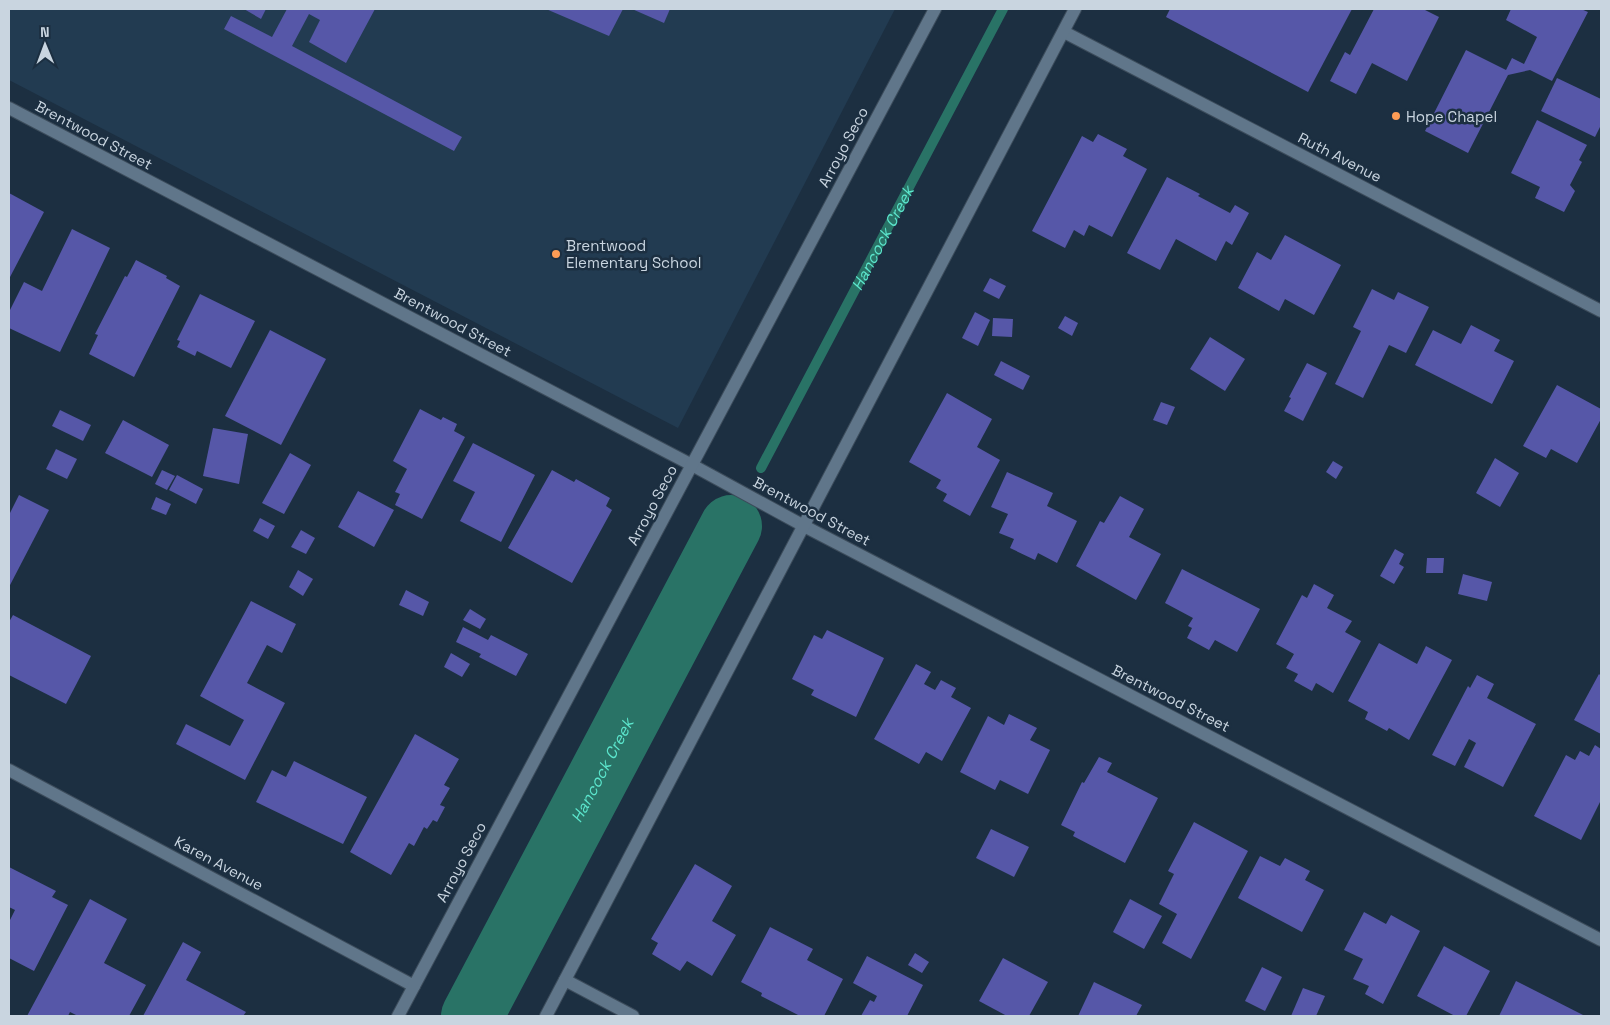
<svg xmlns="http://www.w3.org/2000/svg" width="1610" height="1025" font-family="'Space Grotesk',sans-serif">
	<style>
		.built { fill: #223b51 }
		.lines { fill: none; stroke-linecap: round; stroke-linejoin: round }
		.stream { stroke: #297366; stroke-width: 10 }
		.river { stroke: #297366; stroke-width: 62 }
		.building { fill: #5657a8 }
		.street-casing { stroke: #3c4c5b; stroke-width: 14 }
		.street { stroke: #60768a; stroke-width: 12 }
		.poi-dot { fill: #fd9c55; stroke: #1c2f41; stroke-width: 2 }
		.labels { text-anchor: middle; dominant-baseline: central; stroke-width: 5; stroke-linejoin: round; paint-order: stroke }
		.poi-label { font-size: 15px; fill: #c9d5e0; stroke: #1c2f41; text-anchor: start }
		.street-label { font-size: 15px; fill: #c9d5e0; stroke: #1c2f41 }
		.water-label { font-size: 16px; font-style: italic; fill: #5ce6cd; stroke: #1c2f41 }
	</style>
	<rect width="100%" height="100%" fill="#1c2f41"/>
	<path class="built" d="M9,9H895L678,428L9,80Z"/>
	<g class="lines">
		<path class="stream" id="s1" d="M761,468L1003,9"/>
		<path class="river" id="s2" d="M472,1016L731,526"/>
	</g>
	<g class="building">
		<path d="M244,9H266L261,19Z"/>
		<path d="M287,9H375L346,63L309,42L320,20L309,14L292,46L462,137L454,151L224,29L231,16L272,37Z"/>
		<path d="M546,9H623L609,36Z"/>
		<path d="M632,9H670L664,23Z"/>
		<path d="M1170,9H1352L1308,92L1166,17Z"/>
		<path d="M1374,9H1423L1439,17L1407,81L1372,63L1356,94L1330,81L1345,52L1350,55Z"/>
		<path d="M1511,9H1581L1588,12L1552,81L1530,70L1508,75L1468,153L1425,131L1466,50L1506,70L1512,58L1524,64L1537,37L1506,20Z"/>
		<path d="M1557,78L1601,99V125L1595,137L1541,111Z"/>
		<path d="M1537,120L1587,145L1579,160L1582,162L1570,185L1575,191L1564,212L1535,198L1540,187L1511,173Z"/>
		<path d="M1098,134L1127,149L1123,156L1147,169L1112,237L1089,225L1084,236L1074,230L1065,248L1032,231L1082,136L1093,142Z"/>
		<path d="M1167,177L1200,194L1198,196L1230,213L1235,205L1249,213L1232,245L1226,241L1216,261L1176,239L1160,270L1127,253Z"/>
		<path d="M9,193L44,212L9,279Z"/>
		<path d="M72,229L110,248L60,352L9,328V312L24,282L42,291Z"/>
		<path d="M1285,235L1341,265L1314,315L1285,299L1279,311L1238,288L1257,252L1271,260Z"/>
		<path d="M136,260L167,276L166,278L180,286L134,377L89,354L98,335L95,334L125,276L127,277Z"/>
		<path d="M990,278L1006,286L999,299L983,291Z"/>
		<path d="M1372,289L1394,300L1398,292L1429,307L1406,353L1389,345L1363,398L1335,384L1361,331L1353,327Z"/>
		<path d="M200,294L255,321L231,368L197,351L195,356L177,347L180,341L177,340Z"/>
		<path d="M975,312L990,320L978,346L962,338Z"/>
		<path d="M1065,316L1078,323L1072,336L1058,328Z"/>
		<path d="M993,318L1013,319L1012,337L992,336Z"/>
		<path d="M1471,325L1500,340L1494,351L1514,361L1492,404L1415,365L1433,330L1461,344Z"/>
		<path d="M270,330L326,359L281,445L225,416Z"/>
		<path d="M1210,337L1245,359L1225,391L1190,369Z"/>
		<path d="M1001,361L1030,376L1023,390L994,375Z"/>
		<path d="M1307,363L1327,373L1303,421L1284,411L1291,398L1289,397Z"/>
		<path d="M1557,385L1601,409V419L1577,463L1551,449L1546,458L1523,446Z"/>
		<path d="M947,393L992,419L977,447L1000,460L970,516L943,501L947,494L936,488L941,480L909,462Z"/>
		<path d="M1161,402L1175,407L1167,425L1153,420Z"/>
		<path d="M420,409L441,420L443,417L457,424L454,431L465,437L422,519L395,505L400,494L395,492L407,469L393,461Z"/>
		<path d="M60,410L91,425L83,441L52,426Z"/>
		<path d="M123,420L169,445L152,477L105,453Z"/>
		<path d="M213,428L248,434L239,484L203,476Z"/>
		<path d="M473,443L535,475L501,542L460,521L475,492L453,481Z"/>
		<path d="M56,449L77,459L67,479L46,469Z"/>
		<path d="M290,453L311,465L284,514L262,503Z"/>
		<path d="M1495,458L1519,473L1500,507L1476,493Z"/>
		<path d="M1333,461L1343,467L1336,479L1326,472Z"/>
		<path d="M162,470L175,476L167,490L155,484Z"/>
		<path d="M552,470L574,482L576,479L610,498L606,506L612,510L572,583L508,548Z"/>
		<path d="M1007,472L1053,493L1047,506L1077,521L1057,563L1038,553L1035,560L1010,548L1014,539L999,533L1008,514L991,507Z"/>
		<path d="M177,475L203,489L196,504L169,490Z"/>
		<path d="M358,491L394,510L374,547L338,527Z"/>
		<path d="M19,495L49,510L9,587V515Z"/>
		<path d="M1120,496L1144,509L1129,537L1161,554L1136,600L1076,566L1100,521L1104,523Z"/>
		<path d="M156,497L171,504L166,515L151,509Z"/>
		<path d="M260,518L275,526L268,539L253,531Z"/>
		<path d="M301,530L315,538L306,554L291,547Z"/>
		<path d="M1395,549L1404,554L1399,564L1404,567L1394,584L1380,576Z"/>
		<path d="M1427,558H1444L1443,573H1426Z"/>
		<path d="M1182,569L1260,609L1237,652L1215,640L1209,650L1187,638L1192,628L1188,626L1193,618L1165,603Z"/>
		<path d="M298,570L313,579L303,596L289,587Z"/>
		<path d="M1463,574L1492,582L1487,601L1458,594Z"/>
		<path d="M1314,584L1334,595L1327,608L1352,621L1345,632L1361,641L1333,693L1316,683L1312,691L1294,681L1298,674L1286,668L1294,654L1276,644L1302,595L1307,598Z"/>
		<path d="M406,590L429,602L423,616L399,605Z"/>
		<path d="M251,601L296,624L282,653L267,645L247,683L285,703L245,780L176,744L186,724L230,746L244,720L200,696Z"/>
		<path d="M470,609L486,619L480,629L463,620Z"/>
		<path d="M13,615L91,656L66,704L9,675V622Z"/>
		<path d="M463,627L488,640L491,635L528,654L516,676L479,657L481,654L456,642Z"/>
		<path d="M827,630L884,658L856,717L811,695L814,690L792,679L814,635L822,639Z"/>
		<path d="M1379,643L1417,664L1426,646L1452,660L1409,740L1389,728L1387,731L1365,719L1368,712L1348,701Z"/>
		<path d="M451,653L470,664L462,677L444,667Z"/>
		<path d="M916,664L931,672L924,684L935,690L941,680L956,688L951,697L971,708L942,761L926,752L919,764L874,739Z"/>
		<path d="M1599,674L1601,676V734L1574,720Z"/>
		<path d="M1477,675L1494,684L1487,698L1536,724L1503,787L1464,767L1476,743L1469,739L1455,766L1432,755L1468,686L1470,688Z"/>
		<path d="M1009,714L1037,728L1030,740L1050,750L1028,794L1000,780L995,790L960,772L988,716L1004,725Z"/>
		<path d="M415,734L459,759L444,785L450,788L440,805L445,807L437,822L433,820L427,829L424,827L414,846L409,843L391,875L350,852Z"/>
		<path d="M1595,745L1601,749V800L1581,840L1534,816L1566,755L1575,760L1580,751L1589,756Z"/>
		<path d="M1099,757L1112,763L1107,772L1158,798L1125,863L1073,836L1075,832L1061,825L1082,782L1084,783Z"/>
		<path d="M294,761L367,797L343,844L256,802L272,770L286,777Z"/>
		<path d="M1194,822L1248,851L1191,959L1162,943L1177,914L1159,904L1174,874L1168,871Z"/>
		<path d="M991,829L1029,847L1014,877L976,858Z"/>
		<path d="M1260,856L1280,866L1285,858L1310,871L1305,880L1324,890L1302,932L1238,898Z"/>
		<path d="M695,864L732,886L712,921L736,935L712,976L687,961L680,971L652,954L658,943L651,939Z"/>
		<path d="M9,867L56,891L52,897L68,905L34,971L9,958V922L15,910L9,907Z"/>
		<path d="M90,899L127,919L104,963L146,985L129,1016H78L70,1012L68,1016H27Z"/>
		<path d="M1130,899L1162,916L1144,949L1113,932Z"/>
		<path d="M1364,912L1386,924L1391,915L1420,931L1383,1004L1365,994L1369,986L1353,979L1363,959L1344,950Z"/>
		<path d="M770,927L813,949L807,960L843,979L824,1016H800L761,996L762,993L741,982Z"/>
		<path d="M183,942L201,952L186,980L246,1012L243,1016H143Z"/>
		<path d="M1444,946L1490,971L1466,1016H1455L1417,996Z"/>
		<path d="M915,953L929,962L922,973L908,965Z"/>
		<path d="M867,956L923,985L907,1016H861L870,1000L874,1002L877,996L853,983Z"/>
		<path d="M1003,958L1048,982L1029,1016H1007L979,1001Z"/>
		<path d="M1262,967L1282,977L1265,1011L1245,1001Z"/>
		<path d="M1516,981L1520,983L1585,1016H1499Z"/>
		<path d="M1094,982L1142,1005L1136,1016H1078Z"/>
		<path d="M1303,988L1325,996L1316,1016H1291Z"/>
	</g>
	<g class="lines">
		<defs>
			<g id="street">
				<path d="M1064,32L1601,311"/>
				<path d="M9,108L692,465L804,526L1601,940"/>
				<path d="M9,770L414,986"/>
				<path d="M565,980L633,1016"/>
				<path d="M398,1016L935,9"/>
				<path d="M546,1016L1075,9"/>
			</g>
		</defs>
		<use href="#street" class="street-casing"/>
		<use href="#street" class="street"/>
	</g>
	<g class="poi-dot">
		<circle cx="1396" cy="116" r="5"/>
		<circle cx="556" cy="254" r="5"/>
	</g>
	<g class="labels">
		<g class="poi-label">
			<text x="1406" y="116">Hope Chapel</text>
			<text x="566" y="245">Brentwood<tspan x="566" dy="17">Elementary School</tspan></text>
		</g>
		<g class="street-label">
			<text transform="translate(94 135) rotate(28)">Brentwood Street</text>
			<text transform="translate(843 147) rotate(-62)">Arroyo Seco</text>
			<text transform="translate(1340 157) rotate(27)">Ruth Avenue</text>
			<text transform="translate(453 322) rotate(28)">Brentwood Street</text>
			<text transform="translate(652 505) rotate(-62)">Arroyo Seco</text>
			<text transform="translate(812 511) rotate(28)">Brentwood Street</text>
			<text transform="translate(1171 698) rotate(27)">Brentwood Street</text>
			<text transform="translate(461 862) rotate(-62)">Arroyo Seco</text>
			<text transform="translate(219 863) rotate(28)">Karen Avenue</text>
		</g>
		<g class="water-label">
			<text stroke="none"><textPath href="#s1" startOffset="260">Hancock Creek</textPath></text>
			<text stroke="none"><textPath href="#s2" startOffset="278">Hancock Creek</textPath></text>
		</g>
	</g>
	<rect width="1610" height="1025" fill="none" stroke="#c9d5e0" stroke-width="20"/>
	<g transform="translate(45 45) rotate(359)" stroke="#1c2f41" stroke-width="4" paint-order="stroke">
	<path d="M0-4L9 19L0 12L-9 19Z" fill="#c9d5e0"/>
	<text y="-8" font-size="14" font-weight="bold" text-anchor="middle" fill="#c9d5e0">N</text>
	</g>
</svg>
